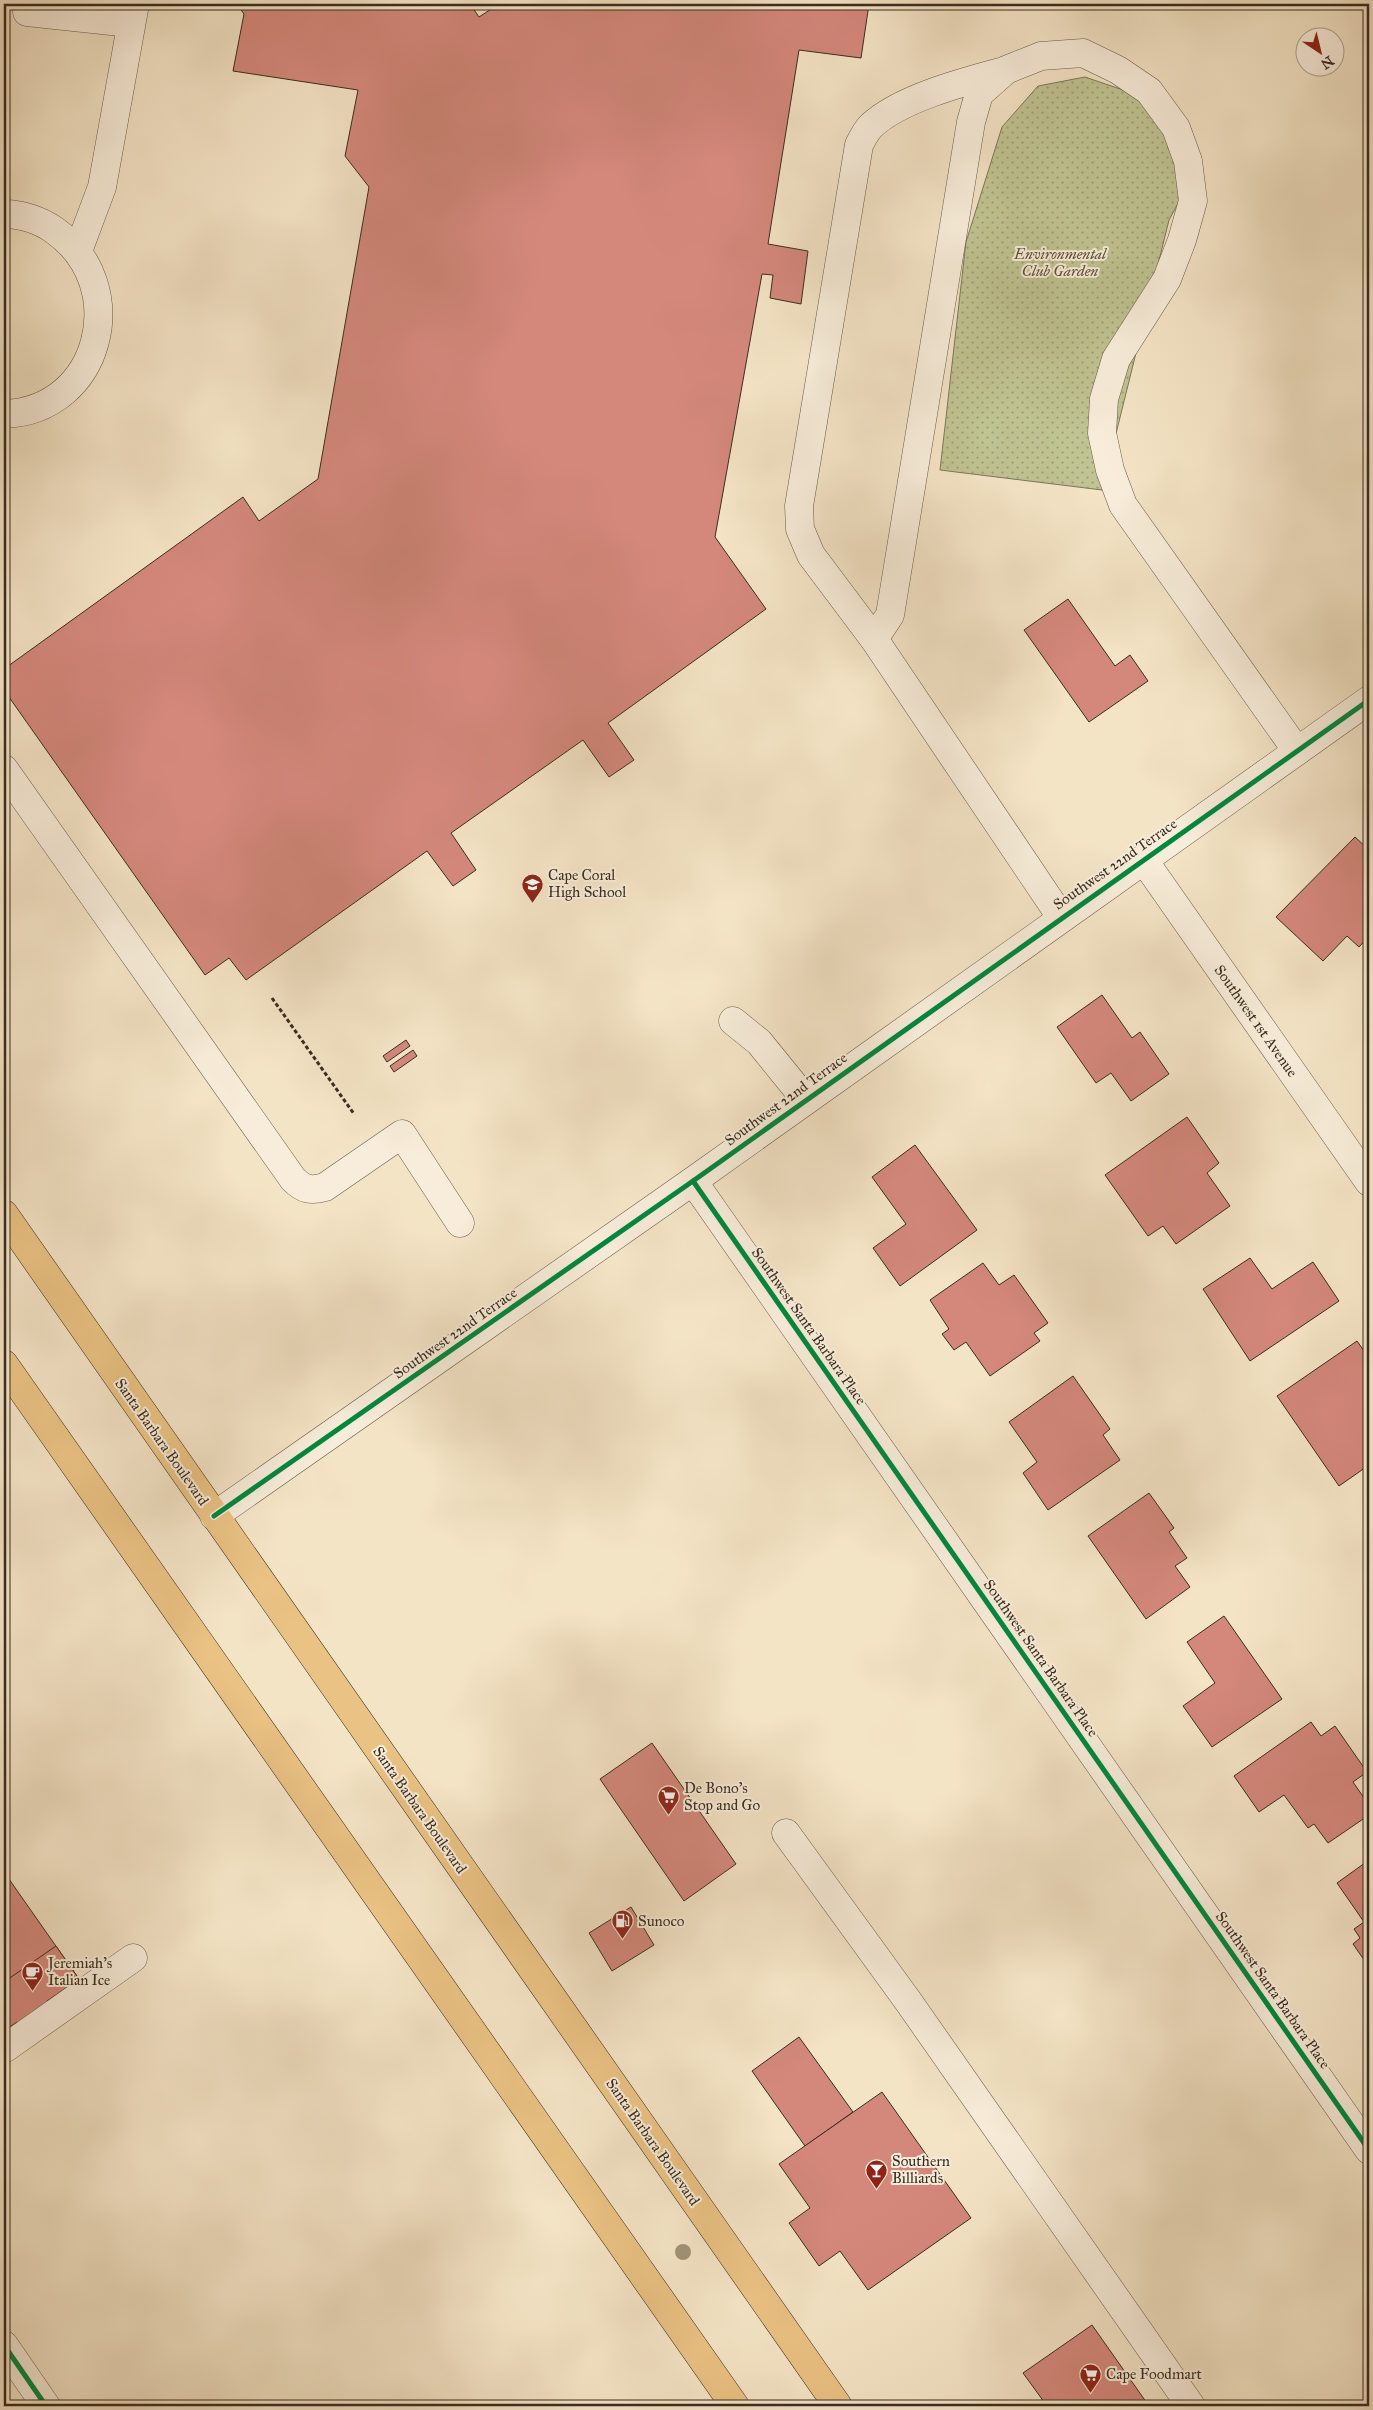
<svg xmlns="http://www.w3.org/2000/svg" width="1373" height="2410" font-family="'IM FELL Great Primer',serif">
	<style>
		.garden { fill: url(#garden-dots); stroke: #7c7859 }
		.building { fill: #d4887c; stroke: #392d20 }
		.lines { fill: none; stroke-linecap: round; stroke-linejoin: round }
		.minor-casing { stroke: #685b4a; stroke-width: 29 }
		.major-casing { stroke: #392d20; stroke-width: 29 }
		.path { stroke: #392d20; stroke-width: 3; stroke-dasharray: 4 2.5; stroke-linecap: butt }
		.minor { stroke: #f8edda; stroke-width: 28 }
		.major { stroke: #eac283; stroke-width: 28 }
		.cycleway-casing { stroke: #f8edda; stroke-width: 8 }
		.cycleway { stroke: #00873e; stroke-width: 5 }
		.tree { fill: #a0947a }
		.labels { text-anchor: middle; dominant-baseline: central; stroke-width: 4; stroke-linejoin: round; paint-order: stroke }
		.park-label { font-size: 15px; font-style: italic; fill: #5b523c; stroke: #f8edda }
		.street-label { font-size: 15px; fill: #392d20; stroke: #f8edda }
		.poi-label { font-size: 15px; fill: #392d20; stroke: #f8edda; text-anchor: start }
	</style>
	<defs>
		<pattern id="garden-dots" width="8" height="8" patternUnits="userSpaceOnUse" patternTransform="scale(1.25)"><rect width="8" height="8" fill="#c0c392"/><path d="M2 2h.1M6 6h.1" fill="none" stroke="#9d9f77" stroke-width="1.8" stroke-linecap="round"/></pattern>
	</defs>
	<rect width="100%" height="100%" fill="#f4e4c6"/>
	<filter id="stains"><feTurbulence type="fractalNoise" baseFrequency=".004" numOctaves="4"/><feColorMatrix values="0 0 0 0 .2 0 0 0 0 .09 0 0 0 0 .02 0 0 0 .5 -.17"/></filter>
	<radialGradient id="worn" r=".72"><stop offset=".6" stop-color="#630" stop-opacity="0"/><stop offset="1" stop-color="#630" stop-opacity=".3"/></radialGradient>
	<path class="garden" d="M1085,77L1129,92L1176,128L1182,196L1169,220L1102,490L940,470L966,242L1002,127L1038,86Z"/>
	<g class="building">
		<path d="M237,4H470L479,17L499,4H869L861,58L799,50L768,244L808,251L801,304L770,298L773,275L762,274L715,537L766,609L608,723L634,760L609,777L583,740L451,833L476,870L453,886L427,851L246,980L229,958L205,975L4,690V669L243,497L259,521L318,479L369,187L345,156L358,90L233,71L244,14Z"/>
		<path d="M1068,599L1115,666L1130,655L1148,681L1089,722L1024,630Z"/>
		<path d="M1355,837L1369,850V936L1359,947L1347,936L1323,961L1276,917Z"/>
		<path d="M1102,995L1132,1038L1140,1032L1169,1074L1131,1101L1111,1073L1096,1083L1057,1027Z"/>
		<path d="M406,1040L410,1046L387,1062L383,1056Z"/>
		<path d="M413,1050L417,1056L394,1072L390,1066Z"/>
		<path d="M1187,1117L1219,1163L1207,1173L1230,1206L1176,1244L1163,1226L1148,1236L1105,1175Z"/>
		<path d="M915,1145L977,1230L900,1286L873,1248L906,1224L872,1177Z"/>
		<path d="M1250,1258L1272,1289L1313,1262L1339,1301L1250,1361L1203,1289Z"/>
		<path d="M983,1263L999,1285L1014,1275L1048,1323L1034,1333L1040,1341L990,1376L966,1342L954,1350L942,1334L949,1329L930,1300Z"/>
		<path d="M1357,1341L1369,1358V1388L1363,1392L1369,1400V1465L1339,1486L1277,1396Z"/>
		<path d="M1073,1376L1110,1429L1103,1435L1120,1460L1048,1510L1023,1473L1037,1462L1009,1422Z"/>
		<path d="M1149,1493L1174,1528L1169,1532L1187,1558L1175,1566L1190,1587L1146,1619L1088,1536Z"/>
		<path d="M1224,1616L1282,1699L1212,1747L1183,1706L1215,1683L1187,1642Z"/>
		<path d="M1311,1722L1321,1736L1335,1726L1367,1772L1353,1782L1369,1805V1815L1328,1843L1314,1824L1308,1828L1284,1795L1259,1812L1234,1776Z"/>
		<path d="M652,1743L736,1864L684,1901L600,1779Z"/>
		<path d="M1369,1860V1967L1353,1944L1360,1938L1354,1929L1364,1922L1337,1883Z"/>
		<path d="M4,1872L79,1979L47,2001L51,2008L22,2029L17,2022L4,2031Z"/>
		<path d="M631,1907L654,1945L612,1971L589,1933Z"/>
		<path d="M56,1946L79,1979L47,2001L51,2008L22,2029L17,2022L4,2031V1982Z"/>
		<path d="M799,2037L853,2112L805,2146L752,2071Z"/>
		<path d="M882,2092L971,2218L868,2290L840,2251L819,2266L789,2223L810,2208L779,2164Z"/>
		<path d="M1092,2325L1149,2406H1047L1023,2373Z"/>
	</g>
	<g class="lines">
		<defs>
			<g id="minor">
				<path d="M27,12L130,23"/>
				<path d="M4,214C21,214 40,220 54,230C132,284 102,411 4,414"/>
				<path d="M78,251L102,187L135,4"/>
				<path d="M874,639L811,555L800,529L799,506L859,145C862,139 866,131 871,126C899,99 963,82 1000,72"/>
				<path d="M4,769L293,1179C304,1190 311,1191 325,1187L402,1134L460,1223"/>
				<path d="M1143,859L1369,1182"/>
				<path d="M1061,917L874,639L890,615L971,122L979,94L1006,70L1041,56L1083,53L1118,70L1149,91L1176,128L1188,161L1193,201L1182,240L1167,279L1116,359L1104,399L1102,433L1110,470L1123,505L1297,751"/>
				<path d="M733,1021L759,1042L806,1100"/>
				<path d="M693,1181L1369,2150"/>
				<path d="M214,1516L693,1181L1369,700"/>
				<path d="M786,1833L908,2001L1191,2406"/>
				<path d="M4,2049L133,1958"/>
				<path d="M4,2345L46,2406"/>
			</g>
			<g id="major">
				<path d="M4,1214L838,2406"/>
				<path d="M4,1364L735,2406"/>
			</g>
		</defs>
		<use href="#minor" class="minor-casing"/>
		<use href="#major" class="major-casing"/>
		<path class="path" d="M272,998L354,1114"/>
		<use href="#minor" class="minor"/>
		<use href="#major" class="major"/>
		<defs>
			<g id="cycleway">
				<path d="M693,1181L1369,2150"/>
				<path d="M214,1516L693,1181L1369,700"/>
				<path d="M4,2345L46,2406"/>
			</g>
		</defs>
		<use href="#cycleway" class="cycleway-casing"/>
		<use href="#cycleway" class="cycleway"/>
	</g>
	<circle class="tree" cx="683" cy="2252" r="8"/>
	<defs>
		<symbol id="school-pin" viewBox="-11 -11 22 30"><path d="M0 17L-7.5 6A9.5 9.5 0 1 1 7.5 6Z" fill="#8f2418" stroke="#f8edda"/><path d="M0-5L7-2L0 1L-7-2ZM-4 1L0 2.5L4 1V4Q0 6-4 4Z" fill="#fff"/></symbol>
		<symbol id="supermarket-pin" viewBox="-11 -11 22 30"><path d="M0 17L-7.5 6A9.5 9.5 0 1 1 7.5 6Z" fill="#8f2418" stroke="#f8edda"/><path d="M-6-5.5h2.5l.6 2H6L4.5 2H-2.5L-4.4-4H-6ZM-1.5 3.2a1.3 1.3 0 1 0 .1 0ZM3 3.2a1.3 1.3 0 1 0 .1 0Z" fill="#fff"/></symbol>
		<symbol id="fuel-pin" viewBox="-11 -11 22 30"><path d="M0 17L-7.5 6A9.5 9.5 0 1 1 7.5 6Z" fill="#8f2418" stroke="#f8edda"/><path d="M-5.5-6h7V0h2V4h1.3V-2.5L3-4.5l.8-.8L6-3V5H2.5V1h-1V6h-7ZM-4.2-4.7v3.2H.2V-4.7Z" fill="#fff"/></symbol>
		<symbol id="cafe-pin" viewBox="-11 -11 22 30"><path d="M0 17L-7.5 6A9.5 9.5 0 1 1 7.5 6Z" fill="#8f2418" stroke="#f8edda"/><path d="M-5.5-4.5H6V0H3Q3 3.5 0 3.5H-2.5Q-5.5 3.5-5.5 0ZM3-3.2v2h1.7v-2ZM-6 4.5H4V6H-6Z" fill="#fff"/></symbol>
		<symbol id="bar-pin" viewBox="-11 -11 22 30"><path d="M0 17L-7.5 6A9.5 9.5 0 1 1 7.5 6Z" fill="#8f2418" stroke="#f8edda"/><path d="M-6-5H6L.8 .8V4.5H3.5V6h-7V4.5H-.8V.8Z" fill="#fff"/></symbol>
	</defs>
	<g fill-rule="evenodd">
		<use href="#school-pin" x="520" y="872" width="25" height="34"/>
		<use href="#supermarket-pin" x="656" y="1784" width="25" height="34"/>
		<use href="#fuel-pin" x="610" y="1908" width="25" height="34"/>
		<use href="#cafe-pin" x="20" y="1960" width="25" height="34"/>
		<use href="#bar-pin" x="864" y="2158" width="25" height="34"/>
		<use href="#supermarket-pin" x="1078" y="2362" width="25" height="34"/>
	</g>
	<g class="labels">
		<g class="park-label">
			<text x="1060" y="254">Environmental<tspan x="1060" dy="17">Club Garden</tspan></text>
		</g>
		<g class="street-label">
			<text transform="translate(1115 864) rotate(-35)">Southwest 22nd Terrace</text>
			<text transform="translate(1256 1021) rotate(55)">Southwest 1st Avenue</text>
			<text transform="translate(786 1099) rotate(-36)">Southwest 22nd Terrace</text>
			<text transform="translate(809 1326) rotate(55)">Southwest Santa Barbara Place</text>
			<text transform="translate(455 1333) rotate(-35)">Southwest 22nd Terrace</text>
			<text transform="translate(162 1442) rotate(55)">Santa Barbara Boulevard</text>
			<text transform="translate(1041 1658) rotate(55)">Southwest Santa Barbara Place</text>
			<text transform="translate(420 1810) rotate(55)">Santa Barbara Boulevard</text>
			<text transform="translate(1273 1990) rotate(55)">Southwest Santa Barbara Place</text>
			<text transform="translate(653 2142) rotate(55)">Santa Barbara Boulevard</text>
		</g>
		<g class="poi-label">
			<text x="548" y="875">Cape Coral<tspan x="548" dy="17">High School</tspan></text>
			<text x="684" y="1788">De Bono's<tspan x="684" dy="17">Stop and Go</tspan></text>
			<text x="638" y="1921">Sunoco</text>
			<text x="48" y="1963">Jeremiah's<tspan x="48" dy="17">Italian Ice</tspan></text>
			<text x="892" y="2161">Southern<tspan x="892" dy="17">Billiards</tspan></text>
			<text x="1106" y="2374">Cape Foodmart</text>
		</g>
	</g>
	<rect width="1373" height="2410" fill="none" stroke="#f4e4c6" stroke-width="20"/>
	<rect x="5" y="5" width="1363" height="2400" fill="none" stroke="#392d20" stroke-width="2.5"/>
	<rect x="10" y="10" width="1353" height="2390" fill="none" stroke="#392d20"/>
	<g transform="translate(1320 52) rotate(145)"><circle r="24" fill="#f8edda" stroke="#aca090"/>
	<path d="M0-4L9 19L0 12L-9 19Z" fill="#8f2418"/>
	<text y="-8" font-size="14" font-weight="bold" text-anchor="middle" fill="#392d20">N</text>
	</g>
	<rect width="100%" height="100%" filter="url(#stains)"/>
	<rect width="100%" height="100%" fill="url(#worn)"/>
</svg>
